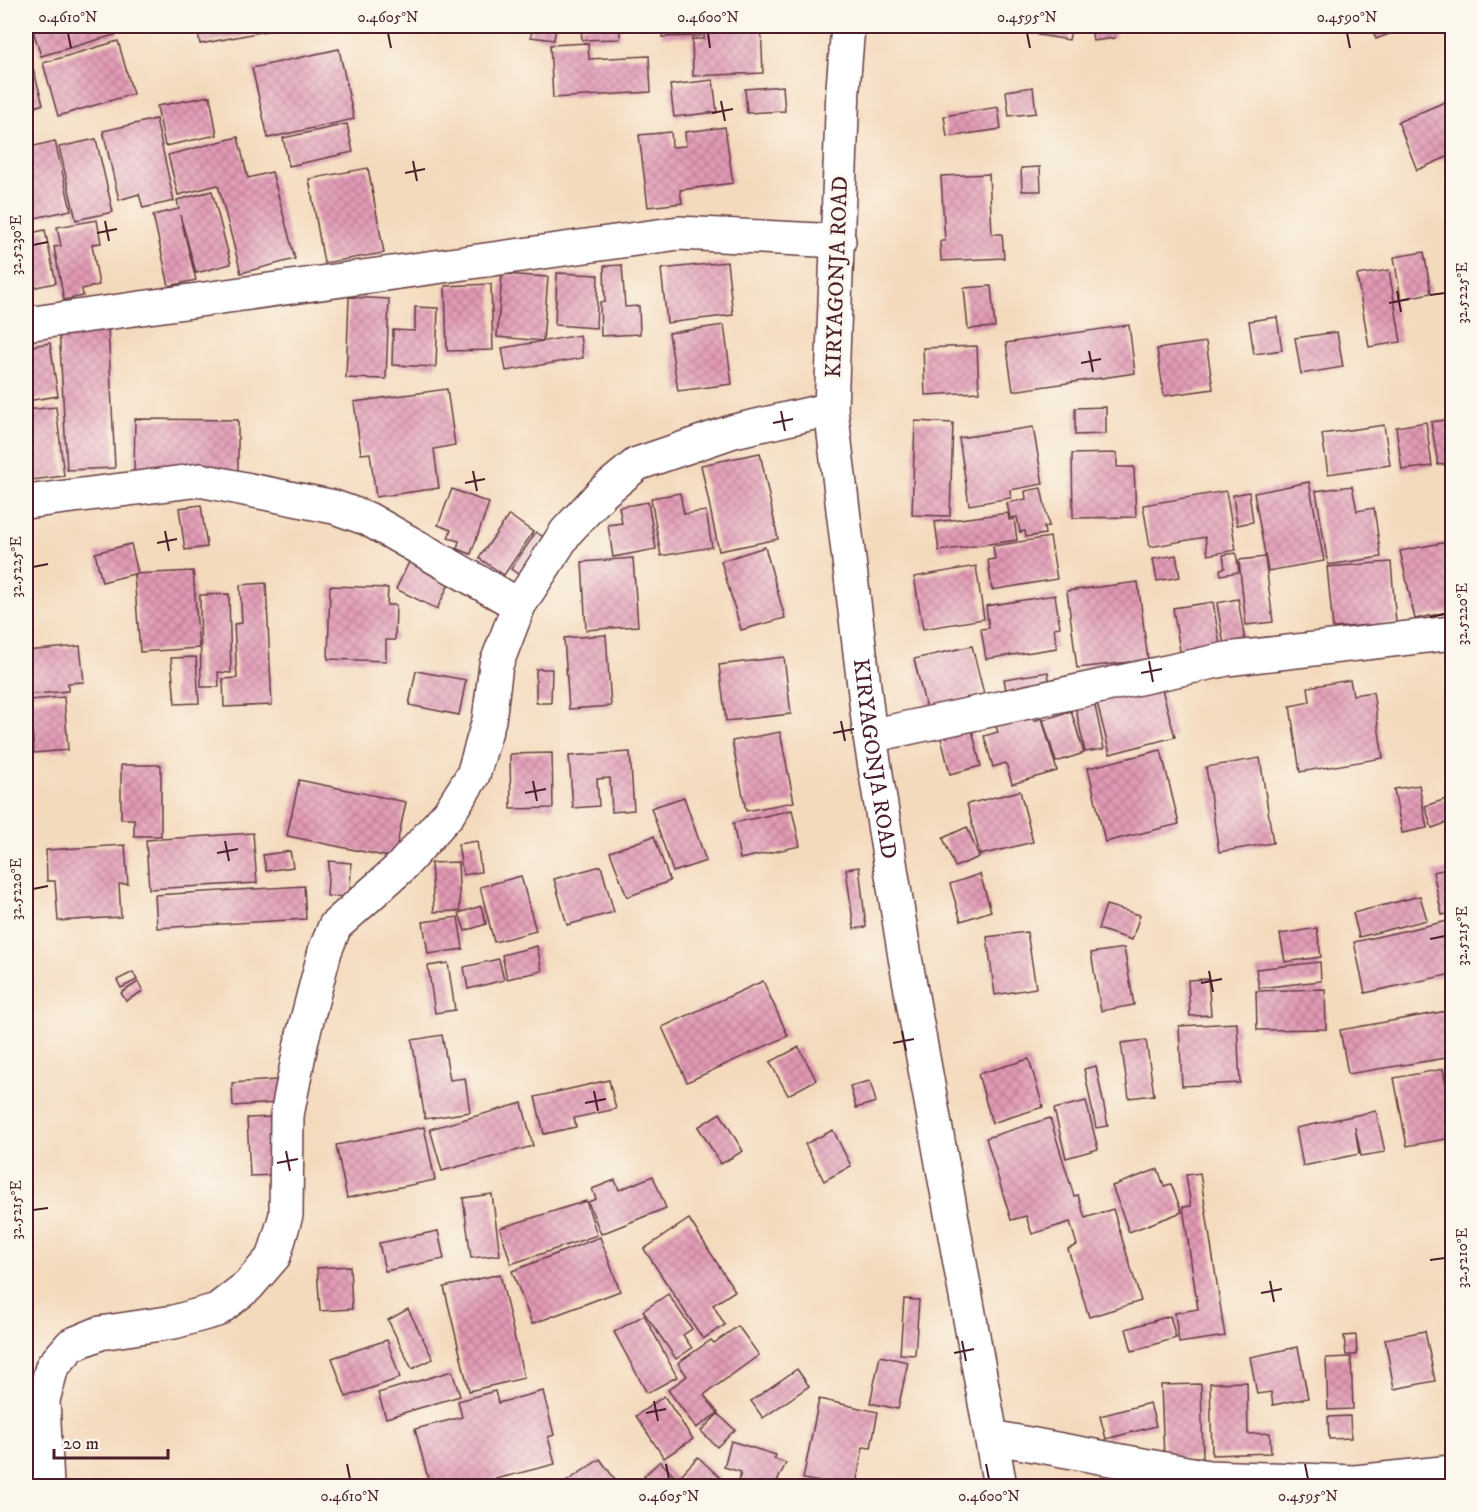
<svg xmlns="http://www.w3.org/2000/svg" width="1478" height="1512" font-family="'IM FELL DW Pica',serif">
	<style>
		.building { fill: url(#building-cross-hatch) }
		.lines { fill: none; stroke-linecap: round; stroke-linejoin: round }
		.minor-casing { stroke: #643b41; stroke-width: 36 }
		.tertiary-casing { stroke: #643b41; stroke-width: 36 }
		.minor { stroke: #fff; stroke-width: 33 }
		.tertiary { stroke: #fff; stroke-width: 33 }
		.ticks { fill: none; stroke: #4a1f2b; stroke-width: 2 }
		.labels { text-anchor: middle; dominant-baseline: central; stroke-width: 6; stroke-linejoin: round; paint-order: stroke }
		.street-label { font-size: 22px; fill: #4a1f2b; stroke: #fbf7ec }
		.neatline { fill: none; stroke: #4a1f2b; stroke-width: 2 }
		.ticks-label { font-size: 15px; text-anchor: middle; fill: #4a1f2b }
	</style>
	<defs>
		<pattern id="building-cross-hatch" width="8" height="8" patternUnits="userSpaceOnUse" patternTransform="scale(1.5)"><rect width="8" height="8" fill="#e29ab5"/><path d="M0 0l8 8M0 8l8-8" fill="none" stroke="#b97d93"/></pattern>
	</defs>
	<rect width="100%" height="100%" fill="#fbf7ec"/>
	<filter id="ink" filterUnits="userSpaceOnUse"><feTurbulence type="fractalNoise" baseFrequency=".0167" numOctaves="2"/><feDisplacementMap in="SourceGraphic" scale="12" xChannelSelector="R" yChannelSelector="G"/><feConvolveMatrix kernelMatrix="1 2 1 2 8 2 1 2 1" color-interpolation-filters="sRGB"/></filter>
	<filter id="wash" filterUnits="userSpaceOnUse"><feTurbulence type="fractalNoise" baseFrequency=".008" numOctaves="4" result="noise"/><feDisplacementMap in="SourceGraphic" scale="24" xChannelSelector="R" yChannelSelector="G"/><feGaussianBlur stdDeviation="1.35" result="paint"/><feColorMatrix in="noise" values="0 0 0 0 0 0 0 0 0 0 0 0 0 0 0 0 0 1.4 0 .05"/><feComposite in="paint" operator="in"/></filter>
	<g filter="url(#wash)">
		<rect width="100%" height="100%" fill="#f4dabd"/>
		<g id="blocks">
			<g class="building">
				<path d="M38,26H116L118,34L41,56L32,27Z"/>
				<path d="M197,26H286L287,27L200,44Z"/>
				<path d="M532,26H556L554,40L531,37Z"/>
				<path d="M581,26H620V39L582,40Z"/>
				<path d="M662,26H701V36L662,37Z"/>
				<path d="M704,26H761L763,73L693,76L692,39H704Z"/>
				<path d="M1040,26H1072L1069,40L1038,35Z"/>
				<path d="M1091,26H1114L1115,38L1093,41Z"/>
				<path d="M1371,26H1395L1397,31L1376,39Z"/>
				<path d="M118,41L133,94L58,116L43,63Z"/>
				<path d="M588,43L589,59L649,56L651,92L553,98L550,45Z"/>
				<path d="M339,49L354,119L268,138L252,68Z"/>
				<path d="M30,58L43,104L26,110V59Z"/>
				<path d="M713,80L717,112L674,117L670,85Z"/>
				<path d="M783,86L785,111L747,113L745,89Z"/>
				<path d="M1033,87L1036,113L1009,116L1006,91Z"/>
				<path d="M210,96L217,135L165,146L157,106Z"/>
				<path d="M1452,99V155L1417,170L1398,122Z"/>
				<path d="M998,107L1001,129L947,137L944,116Z"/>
				<path d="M156,119L174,201L143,208L139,194L119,200L103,131Z"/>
				<path d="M347,124L353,152L289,166L283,138Z"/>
				<path d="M725,127L733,183L680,190L682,203L648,207L639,135L671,132L672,147L686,146L685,132Z"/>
				<path d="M238,137L248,178L272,172L295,259L241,273L218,185L178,195L168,155Z"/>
				<path d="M96,139L113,212L76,220L59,147Z"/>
				<path d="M55,141L71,210L26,220V148Z"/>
				<path d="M1040,167L1041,191H1022L1021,168Z"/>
				<path d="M368,168L384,253L324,263L309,179Z"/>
				<path d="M989,174L992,234H1002L1004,258L941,261L940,241H945L941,176Z"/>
				<path d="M212,191L231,264L196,273L180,215L196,280L169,286L153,215L179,209L177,200Z"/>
				<path d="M97,220L101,243L92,244L99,285L82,289L83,296L64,300L54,247L61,246L57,227Z"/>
				<path d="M45,230L56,283L26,289V234Z"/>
				<path d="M1424,252L1431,293L1401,299L1394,257Z"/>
				<path d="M727,262L733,315L667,323L661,269Z"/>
				<path d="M622,265L625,307L639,306L640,334L601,336L600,302H605L604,266Z"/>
				<path d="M1389,270L1401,342L1369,347L1357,275Z"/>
				<path d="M557,273L598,275L596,328L555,325Z"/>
				<path d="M502,274L548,277L543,341L497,337Z"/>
				<path d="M491,284L493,350L447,351L445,286Z"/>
				<path d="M991,286L995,327L968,329L964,288Z"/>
				<path d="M349,297L389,299L386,379L346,378Z"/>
				<path d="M415,307L438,308L436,367L392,365L393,330L415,331Z"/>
				<path d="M1277,317L1282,350L1254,354L1249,321Z"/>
				<path d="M724,325L732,384L678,391L669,333Z"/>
				<path d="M1129,325L1135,373L1013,391L1006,343Z"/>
				<path d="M108,326L115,468L67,470L59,328Z"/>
				<path d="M1337,332L1343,367L1301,374L1295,338Z"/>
				<path d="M580,335L583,358L506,371L502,348Z"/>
				<path d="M1206,342L1213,389L1164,396L1157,349Z"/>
				<path d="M50,343L58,396L26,401V347Z"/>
				<path d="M977,346L979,392L925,395L923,348Z"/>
				<path d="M447,389L455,445L434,449L439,488L376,497L370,453L361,454L354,402Z"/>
				<path d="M56,407L64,476L31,480L26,410Z"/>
				<path d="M1106,407V434L1075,435V408Z"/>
				<path d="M135,419L238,420V471H134Z"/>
				<path d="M1452,419V463L1438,465L1431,422Z"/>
				<path d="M915,421L953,423L950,516L912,515Z"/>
				<path d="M1426,422L1432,466L1402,470L1396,427Z"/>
				<path d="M1384,425L1390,465L1328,474L1322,434Z"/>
				<path d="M1033,427L1043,484L1010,490L1011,498L969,505L959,438Z"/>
				<path d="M760,453L778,539L719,551L701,465Z"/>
				<path d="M1117,453V467H1134L1136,517L1073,518L1072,454Z"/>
				<path d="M1309,482L1324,561L1268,571L1254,493Z"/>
				<path d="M1352,486L1357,511L1374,508L1381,557L1328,565L1316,491Z"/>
				<path d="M1041,488L1049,526L1044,527L1045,534L1026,537L1025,531L1020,532L1017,517L1010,518L1007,503L1026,499L1025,491Z"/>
				<path d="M452,489L489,503L471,554L457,549L459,541L448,538L451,530L438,525Z"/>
				<path d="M1226,491L1236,550L1208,555L1205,537L1150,547L1143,505Z"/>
				<path d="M1249,492L1253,522L1237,525L1233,495Z"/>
				<path d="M680,493L684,514L706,511L712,547L661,556L651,498Z"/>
				<path d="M648,502L656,549L613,557L608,525L622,523L619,507Z"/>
				<path d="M201,505L207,547L185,550L179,508Z"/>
				<path d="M1008,513L1009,520L1014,519L1017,540L939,551L935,522Z"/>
				<path d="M509,515L533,532L504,575L479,558Z"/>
				<path d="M536,532L549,541L525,579L511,569Z"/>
				<path d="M1050,537L1057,579L992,590L988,560L995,559L993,546Z"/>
				<path d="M1452,541V611L1415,619L1400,551Z"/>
				<path d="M131,544L138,573L102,582L95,553Z"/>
				<path d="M765,547L785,618L741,630L721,561Z"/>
				<path d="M1236,553L1239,572L1221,575L1220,569L1225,568L1223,555Z"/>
				<path d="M1176,555L1180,577L1157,581L1153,559Z"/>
				<path d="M412,556L453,576L437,609L396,589Z"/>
				<path d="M1265,557L1273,622L1246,625L1239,560Z"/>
				<path d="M633,558L638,626L586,630L582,562Z"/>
				<path d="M1391,562L1396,623L1333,628L1327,567Z"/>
				<path d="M976,566L984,619L923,629L914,577Z"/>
				<path d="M193,571L199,648L140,652L134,574Z"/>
				<path d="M1138,582L1148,660L1077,668L1067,591Z"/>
				<path d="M266,583L272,705L224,707L223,679L237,678L234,624L242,623L240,585Z"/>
				<path d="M330,586L388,588L387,605H396L395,640H386V661L328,659Z"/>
				<path d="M229,594L231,673L218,672L219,687H201L200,595Z"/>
				<path d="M1055,595L1060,627L1054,628L1057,648L986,659L981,629L989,628L986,606Z"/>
				<path d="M1238,599L1247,653L1226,657L1217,603Z"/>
				<path d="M1213,602L1221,651L1181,657L1173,608Z"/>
				<path d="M606,635L611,706L569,709L564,638Z"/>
				<path d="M80,646L84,682L68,683V691L26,695V651Z"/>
				<path d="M972,646L984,694L926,708L914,659Z"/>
				<path d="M196,657L199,703L175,704L171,658Z"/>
				<path d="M784,657L791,714L726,721L719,665Z"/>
				<path d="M536,669H552L551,703H536Z"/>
				<path d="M416,671L466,680L459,715L409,705Z"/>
				<path d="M1048,672L1051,694L1008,701L1004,679Z"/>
				<path d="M1350,680L1353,695L1373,692L1383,758L1300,772L1290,706L1310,702L1308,687Z"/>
				<path d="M1160,682L1175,737L1110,754L1096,699Z"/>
				<path d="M64,697L68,750L34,753L29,700Z"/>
				<path d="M1094,701L1104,749L1085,752L1075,705Z"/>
				<path d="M1031,710L1034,721L1042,718L1057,771L1012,784L1006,763L993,767L984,736L998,732L994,721Z"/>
				<path d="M1071,711L1084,753L1056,762L1043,720Z"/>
				<path d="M969,718L981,766L950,774L938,726Z"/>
				<path d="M780,732L794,802L746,811L732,741Z"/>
				<path d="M1161,750L1179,824L1105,842L1088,768Z"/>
				<path d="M630,752L634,810L612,812L610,778L597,779L599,806L573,808L569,756Z"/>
				<path d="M552,753L553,808L511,809L510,754Z"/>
				<path d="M1260,758L1273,843L1219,852L1206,767Z"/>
				<path d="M121,765H161V836H134V819H121Z"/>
				<path d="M299,780L406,802L394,858L287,836Z"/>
				<path d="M1419,785L1427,828L1402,833L1394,789Z"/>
				<path d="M1020,791L1033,842L980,855L967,804Z"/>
				<path d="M684,797L706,861L673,872L651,808Z"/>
				<path d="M1452,797V821L1432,828L1425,806Z"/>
				<path d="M792,810L800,846L740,859L733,823Z"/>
				<path d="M967,827L979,857L955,867L943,838Z"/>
				<path d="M253,833L257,883L149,889L146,840Z"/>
				<path d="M654,836L670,881L627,897L610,852Z"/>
				<path d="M477,841L481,872L463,875L458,844Z"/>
				<path d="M125,845L128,884H119L121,917L58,921L55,881H47L46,850Z"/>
				<path d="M290,851L293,867L266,871L263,855Z"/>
				<path d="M329,861L351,863L350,897L327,896Z"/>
				<path d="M458,862L460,911L434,912L431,863Z"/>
				<path d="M601,866L614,912L567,925L554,879Z"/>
				<path d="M859,867L866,927L854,929L846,869Z"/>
				<path d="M1452,868V913L1442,915L1433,872Z"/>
				<path d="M980,874L991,911L961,921L950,884Z"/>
				<path d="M521,876L536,931L494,942L480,887Z"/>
				<path d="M304,886L306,919L157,928L155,895Z"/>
				<path d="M1420,896L1427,920L1359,937L1353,913Z"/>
				<path d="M1106,905L1140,915L1132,940L1098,929Z"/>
				<path d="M481,906L486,924L465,931L459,913Z"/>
				<path d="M458,917L463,949L428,954L423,922Z"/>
				<path d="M1452,920V974L1365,993L1354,942Z"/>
				<path d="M1317,928L1321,957L1285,962L1280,934Z"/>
				<path d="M1027,932L1036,988L995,995L987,937Z"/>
				<path d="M537,946L542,971L507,979L502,955Z"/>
				<path d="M1124,948L1134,1005L1101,1011L1091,953Z"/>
				<path d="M499,959L504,980L468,989L464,967Z"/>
				<path d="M1320,962L1321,981L1259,988L1256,969Z"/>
				<path d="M448,963L455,1010L435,1013L428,966Z"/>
				<path d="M133,972L137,980L121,988L117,980Z"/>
				<path d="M1208,979L1211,1015L1190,1016L1188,980Z"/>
				<path d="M763,981L788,1036L687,1082L662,1027Z"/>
				<path d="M138,982L143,991L126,1001L121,993Z"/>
				<path d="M1325,989L1326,1029L1257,1030L1256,991Z"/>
				<path d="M1447,1011L1452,1057L1348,1074L1340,1030Z"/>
				<path d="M1237,1023L1240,1083L1182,1086L1179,1026Z"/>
				<path d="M442,1035L450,1080L465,1078L470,1112L425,1119L412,1040Z"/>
				<path d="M1146,1040L1154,1095L1129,1098L1121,1043Z"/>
				<path d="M799,1047L816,1080L788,1095L770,1062Z"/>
				<path d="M1029,1059L1043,1107L992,1123L978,1074Z"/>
				<path d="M1096,1066L1108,1126L1096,1128L1084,1069Z"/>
				<path d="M1443,1069L1446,1084L1452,1082V1111H1450L1452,1138L1407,1146L1394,1078Z"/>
				<path d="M289,1079L291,1102L233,1106L232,1083Z"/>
				<path d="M609,1080L616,1109L574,1118L576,1127L544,1134L535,1097Z"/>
				<path d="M870,1081L876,1102L856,1108L850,1086Z"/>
				<path d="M1086,1101L1098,1149L1066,1158L1054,1109Z"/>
				<path d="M522,1103L533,1146L442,1171L430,1129Z"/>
				<path d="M1376,1111L1385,1152L1361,1156L1355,1127L1359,1154L1303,1166L1296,1128Z"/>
				<path d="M720,1113L743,1151L721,1164L698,1127Z"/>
				<path d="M273,1117L277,1175L250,1176L247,1118Z"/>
				<path d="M1050,1118L1074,1196L1078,1195L1085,1218L1113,1209L1141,1301L1089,1317L1068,1249L1077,1245L1070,1222L1032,1234L1026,1216L1011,1220L986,1138Z"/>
				<path d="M424,1127L435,1180L347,1198L336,1145Z"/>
				<path d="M833,1130L851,1166L824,1181L805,1144Z"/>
				<path d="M1158,1169L1164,1186L1171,1184L1182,1212L1129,1232L1112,1186Z"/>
				<path d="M1200,1173L1225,1336L1179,1343L1175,1313L1198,1309L1183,1207L1191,1206L1186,1175Z"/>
				<path d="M653,1176L666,1208L601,1234L588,1202L596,1199L592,1189L615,1180L619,1190Z"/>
				<path d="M492,1194L500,1255L471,1258L463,1198Z"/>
				<path d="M586,1201L597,1235L511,1264L500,1228Z"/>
				<path d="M689,1219L735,1291L713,1305L725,1325L703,1339L644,1249Z"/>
				<path d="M438,1231L444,1259L385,1271L379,1243Z"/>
				<path d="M600,1237L620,1291L532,1324L512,1271Z"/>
				<path d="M350,1266L352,1309L320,1311L317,1268Z"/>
				<path d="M500,1274L524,1378L469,1391L444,1287Z"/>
				<path d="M668,1294L692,1329L683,1335L692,1348L676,1359L643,1311Z"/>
				<path d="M904,1299L919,1300L915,1355L900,1354Z"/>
				<path d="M408,1309L433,1359L412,1369L388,1320Z"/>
				<path d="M644,1315L677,1377L647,1393L614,1332Z"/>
				<path d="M1170,1316L1176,1338L1132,1351L1126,1329Z"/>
				<path d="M738,1326L759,1355L704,1395L718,1413L696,1428L668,1390L687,1376L678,1363L711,1340L714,1343Z"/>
				<path d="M1425,1331L1435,1381L1394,1389L1385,1339Z"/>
				<path d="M1356,1335L1357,1355H1346L1344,1336Z"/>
				<path d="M387,1340L400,1378L346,1397L332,1358Z"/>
				<path d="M1298,1347L1308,1398L1273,1405L1271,1392L1257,1394L1250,1357Z"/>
				<path d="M880,1356L908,1362L898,1409L870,1403Z"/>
				<path d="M1351,1357L1353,1409L1328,1410L1326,1358Z"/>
				<path d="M797,1369L809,1386L763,1418L751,1401Z"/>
				<path d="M452,1371L460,1396L386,1418L378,1393Z"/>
				<path d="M1247,1382L1248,1434L1270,1433L1271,1453L1212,1455L1210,1383Z"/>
				<path d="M1201,1384L1203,1457L1164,1458L1161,1385Z"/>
				<path d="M495,1391L498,1403L543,1391L554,1435L548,1437L555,1464L468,1486H430L415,1429L462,1417L458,1401Z"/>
				<path d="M664,1396L693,1439L664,1458L636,1416Z"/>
				<path d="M819,1399L878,1412L871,1448L863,1447L856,1486H841L803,1479Z"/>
				<path d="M1150,1403L1156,1426L1106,1439L1100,1416Z"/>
				<path d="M718,1414L735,1430L717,1447L701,1431Z"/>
				<path d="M1350,1416L1351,1438L1329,1439L1328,1417Z"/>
				<path d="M731,1441L776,1455L774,1459L786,1463L775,1486H737L741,1472L724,1467Z"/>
				<path d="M698,1457L729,1486H689L679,1477Z"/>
				<path d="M600,1459L617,1482L611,1486H560Z"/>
				<path d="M660,1461L683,1486H649L652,1485L644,1476Z"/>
				<path d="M1117,1483V1486H1067V1484Z"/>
			</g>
		</g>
	</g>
	<g filter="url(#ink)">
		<use href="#blocks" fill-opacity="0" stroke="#643b41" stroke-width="1.5"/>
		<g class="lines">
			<defs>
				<g id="minor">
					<path d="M26,324L679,233L839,241"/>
					<path d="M26,502L200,480L334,507L368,519L519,605"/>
					<path d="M870,736L1227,659L1452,633"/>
					<path d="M991,1437L1208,1477L1355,1482L1452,1472"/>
					<path d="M47,1486L43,1400L52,1367L71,1345L100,1333L174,1322L217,1310L248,1286L274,1256L286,1215L287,1115L302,1039L325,951L335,926L400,868L449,813L473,775L489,720L496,665L519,605L566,532L603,492L637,464L734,431L831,409"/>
				</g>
				<g id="tertiary">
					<path id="s1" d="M848,26L843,88L831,409L870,736L905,957L1000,1486"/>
				</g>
			</defs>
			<use href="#minor" class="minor-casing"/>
			<use href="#tertiary" class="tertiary-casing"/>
			<use href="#minor" class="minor"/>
			<use href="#tertiary" class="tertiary"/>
		</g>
	</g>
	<path class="ticks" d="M68,33L71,48M388,33L391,48M708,33L710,48M1027,33L1030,48M1347,33L1350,48M721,101L725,121M712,113L733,109M413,161L417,181M405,173L425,169M105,221L109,241M97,233L117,229M33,245L48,242M1397,291L1401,312M1430,295L1445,293M1389,303L1409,299M1089,351L1093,372M1081,363L1101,359M781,411L785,431M773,423L793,419M473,471L477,491M465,483L485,479M165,531L169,551M157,543L177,539M33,567L48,564M1430,617L1445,614M1149,661L1153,682M1141,673L1162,669M841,721L845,741M833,733L854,729M533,781L537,801M525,793L546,789M225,841L229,861M217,853L238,849M33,889L48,886M1430,939L1445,936M1209,971L1213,992M1201,983L1222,979M902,1031L906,1051M893,1043L914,1039M594,1091L598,1111M585,1103L606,1099M286,1151L290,1171M277,1163L298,1159M33,1210L48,1208M1430,1260L1445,1258M1270,1281L1274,1302M1261,1293L1282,1289M962,1341L966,1361M954,1353L974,1349M654,1401L658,1421M646,1413L666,1409M347,1464L350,1479M666,1464L669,1479M986,1464L989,1479M1305,1464L1308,1479"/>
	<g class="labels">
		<g class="street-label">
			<text transform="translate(837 277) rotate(-88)">KIRYAGONJA ROAD</text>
			<text stroke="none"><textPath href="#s1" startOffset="736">KIRYAGONJA ROAD</textPath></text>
		</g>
	</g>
	<rect width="1478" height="1512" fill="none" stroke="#fbf7ec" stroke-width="66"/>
	<path d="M54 1449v9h114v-9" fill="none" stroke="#4a1f2b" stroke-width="3"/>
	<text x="63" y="1449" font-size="18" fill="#4a1f2b" stroke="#fbf7ec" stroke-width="4.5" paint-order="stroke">20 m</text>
	<rect x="33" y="33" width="1412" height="1446" class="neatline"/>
	<g class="ticks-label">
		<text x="68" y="22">0.4610°N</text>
		<text x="388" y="22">0.4605°N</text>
		<text x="708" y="22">0.4600°N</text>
		<text x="1027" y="22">0.4595°N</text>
		<text x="1347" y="22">0.4590°N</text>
		<text transform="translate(16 245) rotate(-90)" y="5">32.5230°E</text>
		<text transform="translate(1462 293) rotate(-90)" y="5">32.5225°E</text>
		<text transform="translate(16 567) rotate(-90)" y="5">32.5225°E</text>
		<text transform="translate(1462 614) rotate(-90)" y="5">32.5220°E</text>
		<text transform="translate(16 889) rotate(-90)" y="5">32.5220°E</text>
		<text transform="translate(1462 936) rotate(-90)" y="5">32.5215°E</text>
		<text transform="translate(16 1210) rotate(-90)" y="5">32.5215°E</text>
		<text transform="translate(1462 1258) rotate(-90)" y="5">32.5210°E</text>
		<text x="350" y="1501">0.4610°N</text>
		<text x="669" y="1501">0.4605°N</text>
		<text x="989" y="1501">0.4600°N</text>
		<text x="1308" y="1501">0.4595°N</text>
	</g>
</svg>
